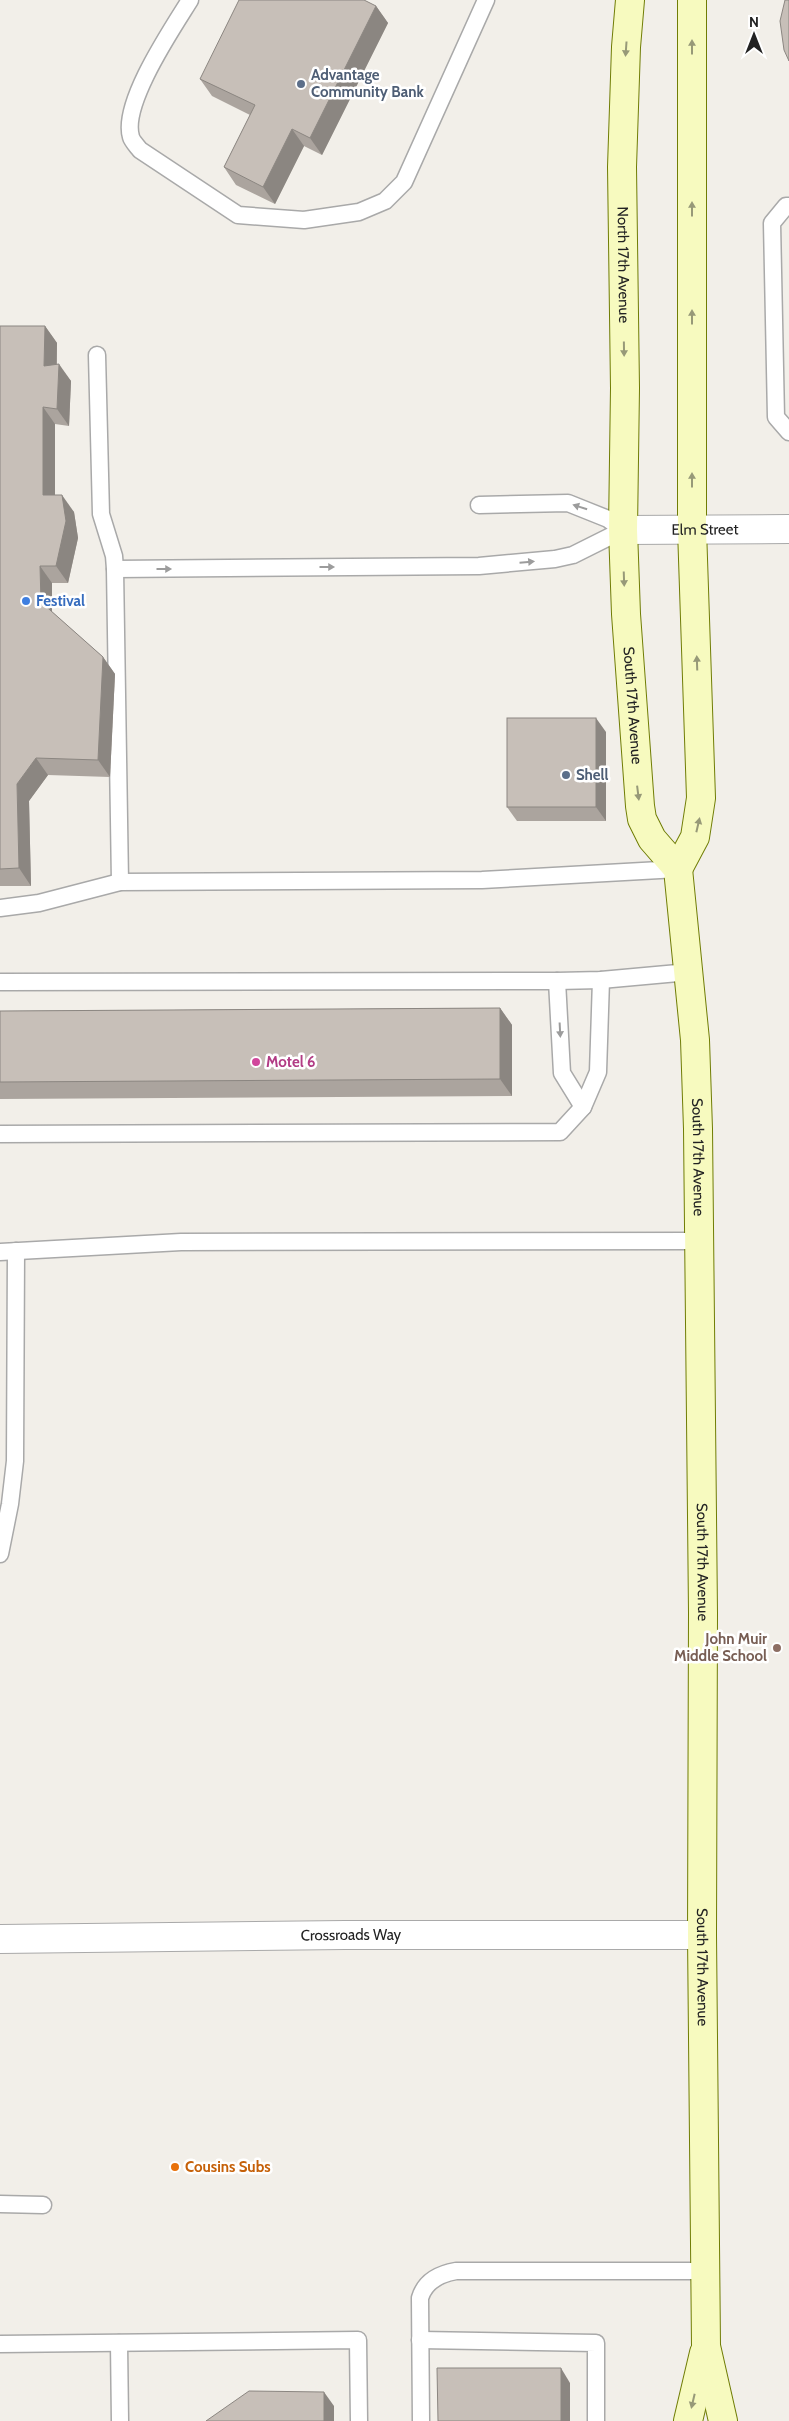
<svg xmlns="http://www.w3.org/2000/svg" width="789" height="2421" font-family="Cabin,sans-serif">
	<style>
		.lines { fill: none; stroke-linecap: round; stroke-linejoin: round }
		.service-casing { stroke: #a9a9a9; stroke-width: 19 }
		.minor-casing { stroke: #a9a9a9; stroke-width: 30 }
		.tertiary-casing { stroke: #a9a9a9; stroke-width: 30 }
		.secondary-casing { stroke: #707d05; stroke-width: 30 }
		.service { stroke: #fff; stroke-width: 16 }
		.minor { stroke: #fff; stroke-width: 28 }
		.tertiary { stroke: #fff; stroke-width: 28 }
		.secondary { stroke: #f7fabf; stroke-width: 28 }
		.wall { fill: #aba49e }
		.shaded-wall { fill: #8b8681 }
		.building { fill: #c7bfb8; stroke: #8b8681 }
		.oneway { fill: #979978 }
		.oneway2 { fill: #9c9c9c }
		.service-dot { fill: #5c6f8a; stroke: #fff; stroke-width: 2 }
		.shop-dot { fill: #3f7fe0; stroke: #fff; stroke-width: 2 }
		.hotel-dot { fill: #d1479c; stroke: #fff; stroke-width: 2 }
		.education-dot { fill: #8d6e63; stroke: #fff; stroke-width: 2 }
		.food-dot { fill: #e8710a; stroke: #fff; stroke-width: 2 }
		.labels { text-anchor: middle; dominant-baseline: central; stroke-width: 5; stroke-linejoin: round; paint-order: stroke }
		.service-label { font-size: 15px; font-weight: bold; fill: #4e5e75; stroke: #fff; text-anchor: start }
		.street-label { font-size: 15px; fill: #222; stroke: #fff }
		.shop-label { font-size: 15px; font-weight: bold; fill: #366cbe; stroke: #fff; text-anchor: start }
		.hotel-label { font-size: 15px; font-weight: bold; fill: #b23c85; stroke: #fff; text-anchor: start }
		.education-label { font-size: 15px; font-weight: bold; fill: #785e54; stroke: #fff; text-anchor: end }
		.food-label { font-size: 15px; font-weight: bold; fill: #c56008; stroke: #fff; text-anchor: start }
	</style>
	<rect width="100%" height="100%" fill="#f2efe9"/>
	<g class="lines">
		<defs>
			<g id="service">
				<path d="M190,0C172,29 121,104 131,137C132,141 137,146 140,150L238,215L304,220L359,212L385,201L404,182L486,0"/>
				<path d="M789,206H786L772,223L776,417L789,432"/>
				<path d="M97,355L101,514L114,556L115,569L120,882"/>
				<path d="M115,569L479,566L555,559L573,555L623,530L608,519L568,503L479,505"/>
				<path d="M0,908L39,903L120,882L482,880L678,869"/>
				<path d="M557,981L562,1073L583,1107"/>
				<path d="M0,982L557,981L601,980L689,972"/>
				<path d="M0,1134L560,1132L583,1107L598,1072L601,980"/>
				<path d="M0,1252L181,1242L700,1241"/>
				<path d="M0,1554L10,1504L15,1461L16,1251"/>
				<path d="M0,2204L43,2205"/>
				<path d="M420,2340L596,2343V2421"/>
				<path d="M119,2343L120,2421"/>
				<path d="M0,2344L358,2340L359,2421"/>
				<path d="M421,2421L420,2298C425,2281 439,2274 456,2271H705"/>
			</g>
			<g id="minor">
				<path id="s1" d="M0,1939L345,1935H702"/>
			</g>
			<g id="tertiary">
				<path id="s2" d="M623,530L789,529"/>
			</g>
			<g id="secondary">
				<path id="s3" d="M630,0L626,47L622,167L625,388L623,530L626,614L640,806L642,819L652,839L678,869L695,1040L698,1129L703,1613L702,1935L706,2346L723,2421"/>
				<path d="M678,869L695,837L701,798L692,529V0"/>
				<path d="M688,2421L704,2353"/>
			</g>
		</defs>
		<use href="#service" class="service-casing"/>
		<use href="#minor" class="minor-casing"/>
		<use href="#tertiary" class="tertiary-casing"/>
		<use href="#secondary" class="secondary-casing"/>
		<use href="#service" class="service"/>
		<use href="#minor" class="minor"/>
		<use href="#tertiary" class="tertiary"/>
		<use href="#secondary" class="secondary"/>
	</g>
	<g class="wall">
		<path d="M376,6L388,23L322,155L304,146L275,204L236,185L224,167L250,115L212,96L200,79Z"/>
		<path d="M0,326H45L57,343V364L71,381L69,426L55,424V495L74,512L78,538L68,583H52V612L103,657L115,674L110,777L48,775L29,801L31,886H0Z"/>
		<path d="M606,732V821H517L507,807Z"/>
		<path d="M500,1008L512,1025V1096L0,1099V1011Z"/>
	</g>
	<g class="shaded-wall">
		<path d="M376,6L388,23L322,155L310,138Z"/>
		<path d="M292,129L304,146L275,204L263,187Z"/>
		<path d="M45,326L57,343L56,383L44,366Z"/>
		<path d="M59,364L71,381L69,426L57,409Z"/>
		<path d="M43,407L55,424V512L43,495Z"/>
		<path d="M62,495L74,512L78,538L68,583L56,566Z"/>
		<path d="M40,566L52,583V619L41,602Z"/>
		<path d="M103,657L115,674L110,777L98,760Z"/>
		<path d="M596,718L606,732V821L596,807Z"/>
		<path d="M36,758L48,775L29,801L31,886L19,868L17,784Z"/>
		<path d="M500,1008L512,1025V1096L500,1079Z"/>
		<path d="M561,2368L570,2383V2421H561Z"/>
		<path d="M324,2392L334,2406V2421H324Z"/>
	</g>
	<g class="building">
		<path d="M239,0H364L376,6L310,138L292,129L263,187L224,167L255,105L200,79Z"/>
		<path d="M785,0H789V61L784,50L780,21Z"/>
		<path d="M0,326H45L44,366L59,364L57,409L43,407V495H62L66,521L56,566H40L41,602L103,657L98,760L36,758L17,784L19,868L0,869Z"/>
		<rect x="507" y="718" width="89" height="89"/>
		<path d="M500,1008V1079L0,1082V1011Z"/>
		<path d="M437,2368H561V2421H438Z"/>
		<path d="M249,2391L324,2392V2421H206Z"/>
	</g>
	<defs><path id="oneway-solid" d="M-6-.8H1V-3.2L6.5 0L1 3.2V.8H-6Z" transform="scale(1.25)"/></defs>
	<g class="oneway">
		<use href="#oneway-solid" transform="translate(692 47) rotate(-90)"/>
		<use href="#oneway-solid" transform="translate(626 49) rotate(94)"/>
		<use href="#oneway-solid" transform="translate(692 209) rotate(-90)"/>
		<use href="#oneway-solid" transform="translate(692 317) rotate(-90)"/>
		<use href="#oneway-solid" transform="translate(624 349) rotate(89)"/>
		<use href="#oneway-solid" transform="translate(692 480) rotate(-90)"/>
		<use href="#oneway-solid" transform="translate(624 579) rotate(88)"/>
		<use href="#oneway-solid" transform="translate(697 663) rotate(-92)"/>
		<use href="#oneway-solid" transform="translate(638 793) rotate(83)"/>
		<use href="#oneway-solid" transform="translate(698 825) rotate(-77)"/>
		<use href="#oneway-solid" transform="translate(693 2401) rotate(103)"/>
	</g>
	<g class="oneway2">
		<use href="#oneway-solid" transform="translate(580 507) rotate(-162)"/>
		<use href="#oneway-solid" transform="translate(527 562) rotate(-5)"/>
		<use href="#oneway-solid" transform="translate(327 567)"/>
		<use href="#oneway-solid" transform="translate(164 569)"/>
		<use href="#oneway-solid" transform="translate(560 1030) rotate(87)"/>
	</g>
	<g class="service-dot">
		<circle cx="301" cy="84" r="5"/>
		<circle cx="566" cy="775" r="5"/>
	</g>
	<circle class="shop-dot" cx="26" cy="601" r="5"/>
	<circle class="hotel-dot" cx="256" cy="1062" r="5"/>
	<circle class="education-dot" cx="777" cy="1648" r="5"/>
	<circle class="food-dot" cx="175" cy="2167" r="5"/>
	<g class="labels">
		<g class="service-label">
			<text x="311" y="75">Advantage<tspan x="311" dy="17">Community Bank</tspan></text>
			<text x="576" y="775">Shell</text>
		</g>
		<g class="street-label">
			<text stroke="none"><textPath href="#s3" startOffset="265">North 17th Avenue</textPath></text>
			<text stroke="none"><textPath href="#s2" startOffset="82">Elm Street</textPath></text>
			<text stroke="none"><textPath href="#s3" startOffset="706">South 17th Avenue</textPath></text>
			<text stroke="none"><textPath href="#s3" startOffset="1171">South 17th Avenue</textPath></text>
			<text stroke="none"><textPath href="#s3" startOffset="1576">South 17th Avenue</textPath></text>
			<text stroke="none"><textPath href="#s1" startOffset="351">Crossroads Way</textPath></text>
			<text stroke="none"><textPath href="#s3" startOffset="1981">South 17th Avenue</textPath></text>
		</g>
		<g class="shop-label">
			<text x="36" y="601">Festival</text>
		</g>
		<g class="hotel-label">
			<text x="266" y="1062">Motel 6</text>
		</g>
		<g class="education-label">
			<text x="767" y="1639">John Muir<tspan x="767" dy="17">Middle School</tspan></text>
		</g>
		<g class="food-label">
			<text x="185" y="2167">Cousins Subs</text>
		</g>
	</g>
	<g transform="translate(754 35)" stroke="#ffffff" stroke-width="4" paint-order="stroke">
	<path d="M0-4L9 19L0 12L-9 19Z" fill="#222222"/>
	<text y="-8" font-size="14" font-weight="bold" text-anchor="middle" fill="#222222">N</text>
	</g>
</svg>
